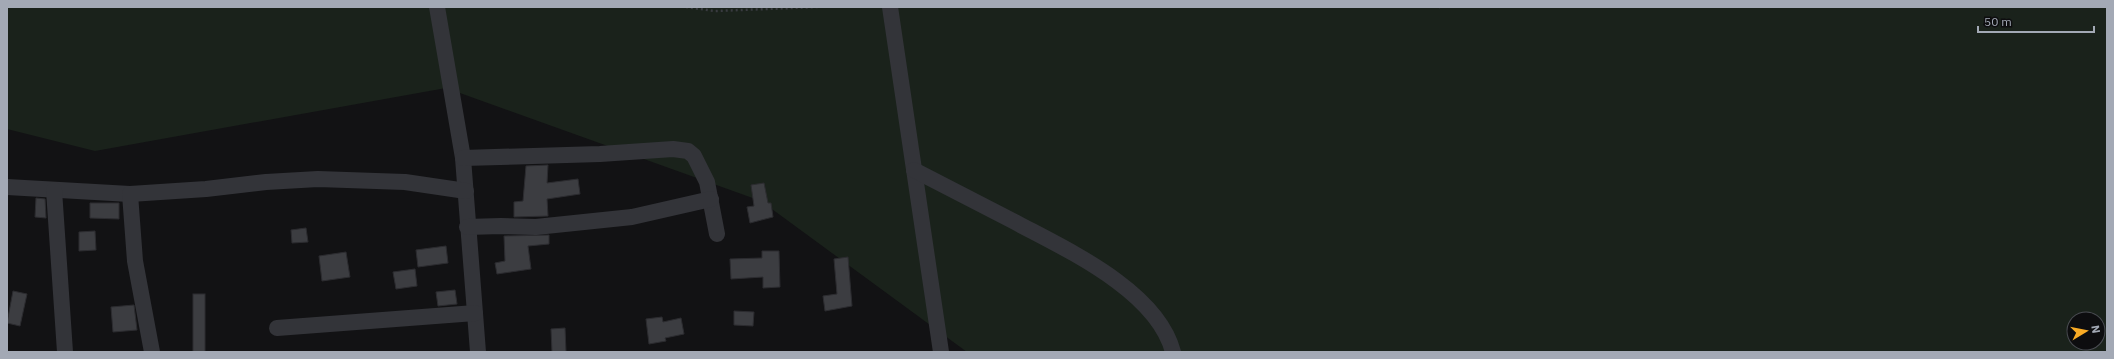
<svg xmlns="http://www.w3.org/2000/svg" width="2114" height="359" font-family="'IBM Plex Sans',sans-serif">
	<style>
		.green { fill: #1a221b; fill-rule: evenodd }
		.building { fill: #3c3d41; stroke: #2c2c30 }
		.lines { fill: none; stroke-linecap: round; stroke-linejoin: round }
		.path { stroke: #393b40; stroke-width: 2.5; stroke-dasharray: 2 3; stroke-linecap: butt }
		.minor { stroke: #333439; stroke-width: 16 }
	</style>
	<rect width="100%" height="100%" fill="#121214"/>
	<path class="green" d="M7,7H2107V352H967L761,201L446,88L95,151L7,129ZM2074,319H2098V343H2074Z"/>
	<g class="building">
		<path d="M548,165L547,183L578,179L580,194L547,199L548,216L514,217V202L523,201L526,166Z"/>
		<path d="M764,183L768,203H771L773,217L750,223L747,207L754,206L751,185Z"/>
		<path d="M36,198L45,199L46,218L35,217Z"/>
		<path d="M90,203H119V219L90,218Z"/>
		<path d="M306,228L308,242L292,243L291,230Z"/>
		<path d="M95,231L96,250L79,251V232Z"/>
		<path d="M549,235V244L528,246L531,269L497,274L495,263L505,261L504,236Z"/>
		<path d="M446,246L448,263L418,267L416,250Z"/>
		<path d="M762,251H779L780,287L763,288V277L731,279L730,259L762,258Z"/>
		<path d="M346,252L350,277L322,281L319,256Z"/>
		<path d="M848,257L852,306L825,311L823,296L837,294L834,259Z"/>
		<path d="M415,269L417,286L396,289L393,272Z"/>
		<path d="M455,290L457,304L438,306L436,292Z"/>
		<path d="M13,291L27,294L20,326L7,323Z"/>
		<rect x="193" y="294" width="12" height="58"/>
		<path d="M134,305L137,330L113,332L111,307Z"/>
		<path d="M734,311L754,312L753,326L734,325Z"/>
		<path d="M662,317L663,322L681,318L684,334L665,338L666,341L649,344L646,319Z"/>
		<path d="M565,328L566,352H552L551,329Z"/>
	</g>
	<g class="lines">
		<g class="path">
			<path d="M686,7L715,11L818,7"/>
			<path d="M1439,7H1440"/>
		</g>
		<g class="minor">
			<path d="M437,7L463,158L478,352"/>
			<path d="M890,7L941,352"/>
			<path d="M463,158L600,154L673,149L688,151L694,156L707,182L717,234"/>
			<path d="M914,170C947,187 980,204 1013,221C1065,249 1157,290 1173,352"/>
			<path d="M7,187L130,194"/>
			<path d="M54,190L65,352"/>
			<path d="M467,227L501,226L536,227L632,217L711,199"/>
			<path d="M277,328L475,313"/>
			<path d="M152,352L135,261L130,194L206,189L266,182L318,179L405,182L466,191"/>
		</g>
	</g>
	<rect width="2114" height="359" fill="none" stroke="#a3a9b5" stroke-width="16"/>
	<g transform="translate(2086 331) rotate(80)"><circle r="19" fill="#0d0d0f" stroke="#494b51"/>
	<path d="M0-3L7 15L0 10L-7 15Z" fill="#f9ab25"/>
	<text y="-6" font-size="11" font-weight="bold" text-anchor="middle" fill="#a3a9b5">N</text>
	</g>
	<path d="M1978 26v6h116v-6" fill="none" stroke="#a3a9b5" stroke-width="2"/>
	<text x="1984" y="26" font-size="12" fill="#a3a9b5" stroke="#0d0d0f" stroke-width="3" paint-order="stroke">50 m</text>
</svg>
